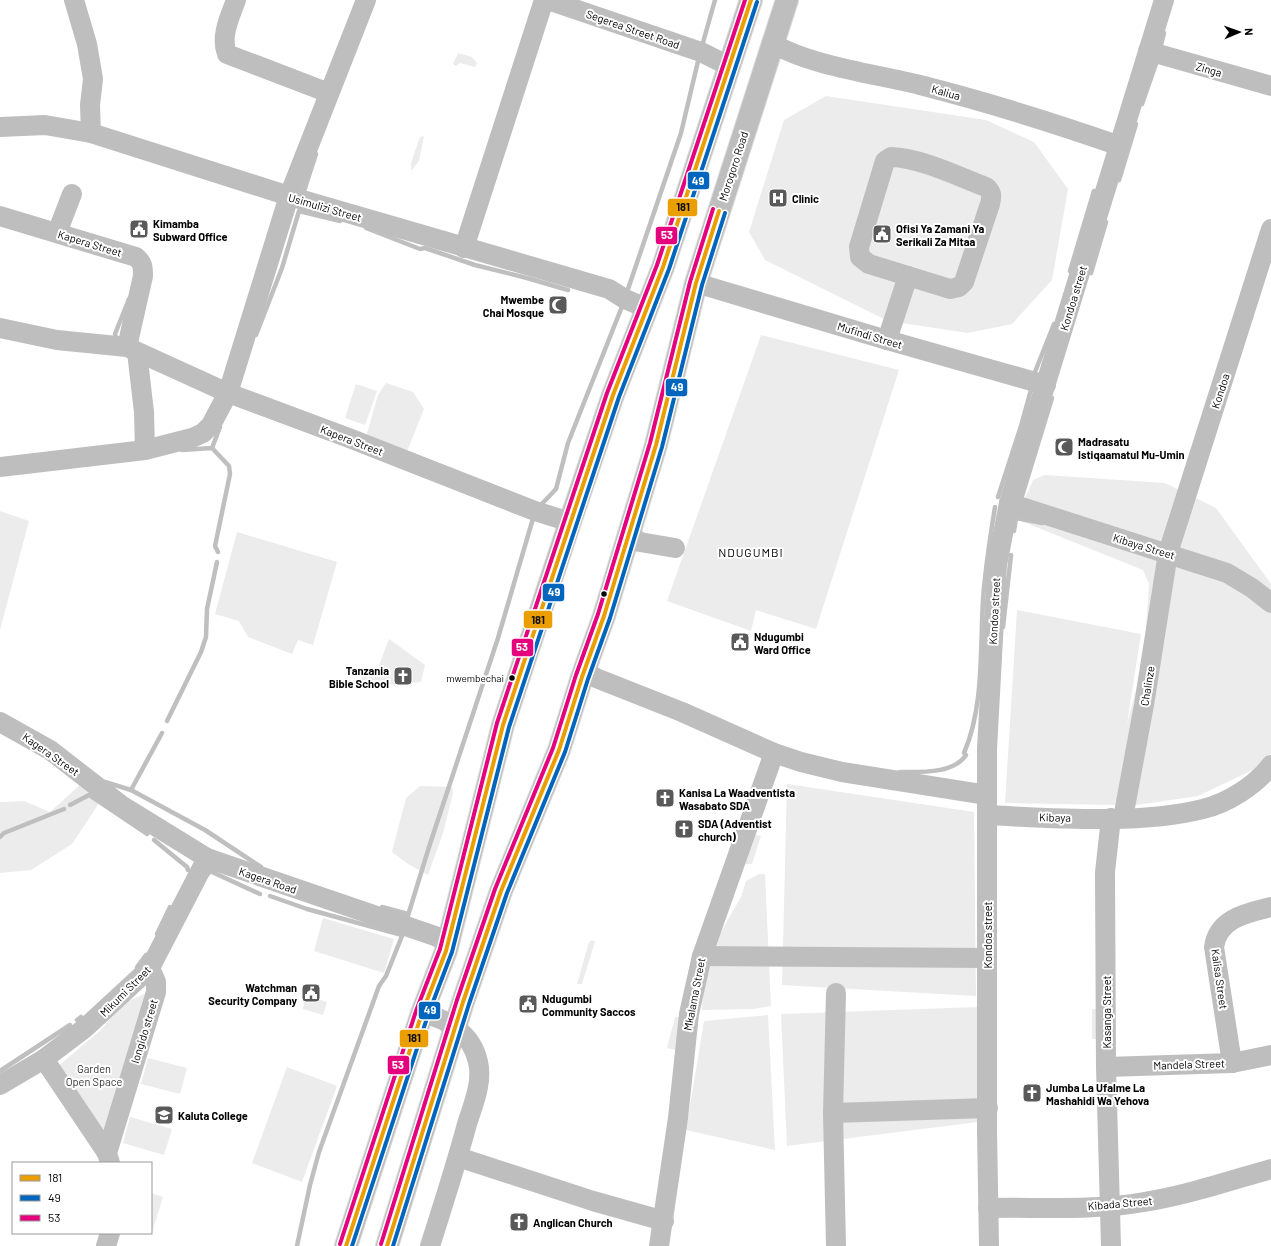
<svg xmlns="http://www.w3.org/2000/svg" width="1271" height="1246" font-family="Barlow,sans-serif">
	<style>
		.green { fill: #ececec }
		.lines { fill: none; stroke-linecap: round; stroke-linejoin: round }
		.stream { stroke: #bfbfbf; stroke-width: 4.5 }
		.highway-casing { stroke: #dbdbdb; stroke-width: 24 }
		.minor { stroke: #bebebe; stroke-width: 20 }
		.highway { stroke: #bebebe; stroke-width: 22 }
		.bus-1-casing { stroke: #fff; stroke-width: 7 }
		.bus-2-casing { stroke: #fff; stroke-width: 7 }
		.bus-3-casing { stroke: #fff; stroke-width: 7 }
		.bus-1 { stroke: #eb9e00; stroke-width: 4 }
		.bus-2 { stroke: #0065bd; stroke-width: 4 }
		.bus-3 { stroke: #e5007d; stroke-width: 4 }
		.bus-dot { fill: #000; stroke: #fff; stroke-width: 1.5 }
		.labels { text-anchor: middle; dominant-baseline: central; stroke-width: 4; stroke-linejoin: round; paint-order: stroke }
		.bus-label { font-size: 10px; fill: #000; stroke: #fff; text-anchor: end }
		.street-label { font-size: 11px; fill: #000; stroke: #fff }
		.poi-label { font-size: 11px; font-weight: bold; fill: #000; stroke: #fff; text-anchor: start }
		.park-label { font-size: 11px; fill: #333; stroke: #fff }
		.neighbourhood-label { font-size: 12px; letter-spacing: 1px; fill: #000; stroke: #fff }
		.line-badge { stroke: #fff; stroke-width: 1.5 }
		.badge-label { font-size: 11px; text-anchor: middle; font-weight: bold; fill: #fff }
		.pale-badge-label { font-size: 11px; text-anchor: middle; font-weight: bold; fill: #111 }
	</style>
	<rect width="100%" height="100%" fill="#fff"/>
	<g class="green">
		<path d="M458,53L472,57L477,63L475,67L460,63L456,66L453,64Z"/>
		<path d="M826,96L986,120L1034,142L1068,189L1052,280L1012,324L968,333L888,321L765,260L749,232L784,120Z"/>
		<path d="M424,136L419,161L411,171V163L420,137Z"/>
		<path d="M761,335L899,370L816,629L756,610L751,631L667,601Z"/>
		<path d="M386,383L413,392L424,409L406,454L366,437L378,395Z"/>
		<path d="M356,384L377,391L365,425L345,418Z"/>
		<path d="M1045,475L1165,483L1216,508L1271,584V753L1257,768L1198,796L1137,805L1115,801V805L1005,803L1017,610L1141,634L1127,724L1144,658L1149,584L1143,570L1016,519L1033,480Z"/>
		<path d="M0,511L29,521L0,630Z"/>
		<path d="M237,532L337,562L313,645L298,640L292,654L248,637L239,621L215,614Z"/>
		<path d="M389,639L425,665L421,682L389,685L362,682L361,669L376,673Z"/>
		<path d="M90,776L101,800L72,844L31,870L0,873V802L24,801L50,812Z"/>
		<path d="M787,784L974,812L976,996L782,985Z"/>
		<path d="M420,786L452,787L453,793L443,833L428,875L408,864L392,852L406,798Z"/>
		<path d="M753,834L761,836L752,864H743Z"/>
		<path d="M759,874H765L771,1006L753,1009L702,1010L704,979L718,937L741,897L746,881Z"/>
		<path d="M323,918L394,939L384,973L314,951Z"/>
		<path d="M592,940L595,942L582,984H577L589,942Z"/>
		<path d="M153,990L104,1141L55,1069L102,1029L122,1004Z"/>
		<path d="M305,995L327,1002L323,1015L303,1009Z"/>
		<path d="M977,1007L978,1122L787,1146L781,1014Z"/>
		<path d="M1092,1009H1099L1100,1039H1092Z"/>
		<path d="M768,1015L775,1150L686,1130L704,1021Z"/>
		<path d="M675,1017H682L680,1051L667,1048Z"/>
		<path d="M148,1058L187,1068L180,1094L141,1084Z"/>
		<path d="M287,1067L337,1086L302,1182L252,1163Z"/>
		<path d="M130,1117L172,1129L164,1155L123,1143Z"/>
		<path d="M151,1193L163,1197L152,1233L151,1232Z"/>
	</g>
	<g class="lines">
		<g class="stream">
			<path d="M702,46L715,0"/>
			<path d="M1160,49L1164,33"/>
			<path d="M1142,104L1158,58"/>
			<path d="M1119,180L1136,124"/>
			<path d="M303,194L316,154"/>
			<path d="M366,228L420,249L425,248L475,265L527,278L568,290"/>
			<path d="M1070,271L1094,191"/>
			<path d="M1091,273L1106,222"/>
			<path d="M626,295L681,133L699,57"/>
			<path d="M256,335L282,268L299,211L340,221"/>
			<path d="M117,341L115,334L129,299"/>
			<path d="M1033,377L1054,324"/>
			<path d="M212,448L220,427"/>
			<path d="M182,450L212,448L229,466L230,474L215,546L218,552"/>
			<path d="M1022,496L1052,398"/>
			<path d="M998,497L1021,426L1032,386"/>
			<path d="M539,507L556,489L568,443L623,304"/>
			<path d="M1014,531L1016,518L1042,523"/>
			<path d="M1003,627L1011,555"/>
			<path d="M167,721L201,652L206,637L207,609L217,562"/>
			<path d="M900,772C920,772 954,774 966,755L964,753C984,707 980,650 983,600C985,569 990,538 995,507"/>
			<path d="M105,782L131,790L205,830L261,867"/>
			<path d="M131,790L162,733"/>
			<path d="M70,805L89,795L147,834"/>
			<path d="M0,837L4,833L64,809"/>
			<path d="M154,840L187,867L188,870"/>
			<path d="M208,874L210,871L260,894"/>
			<path d="M270,896L307,909L402,935"/>
			<path d="M382,907L408,914"/>
			<path d="M406,922L429,847L498,638L534,515"/>
			<path d="M157,934L170,907"/>
			<path d="M137,967L146,955"/>
			<path d="M77,1020L81,1017"/>
			<path d="M0,1071L70,1025"/>
			<path d="M297,1246L310,1185L319,1152L379,986L386,976L404,931"/>
		</g>
		<defs>
			<g id="highway">
				<path d="M346,1246L422,1013L446,951L503,725L570,522L613,395L663,267L751,0"/>
				<path d="M387,1246L463,1002L501,891L559,750L582,677L604,616L656,445L696,283L787,0"/>
			</g>
		</defs>
		<use href="#highway" class="highway-casing"/>
		<g class="minor">
			<path d="M74,0L87,44L93,79L90,105L91,133"/>
			<path d="M236,0C230,17 220,36 227,54L329,93"/>
			<path d="M548,0L701,52L729,66"/>
			<path d="M772,43C810,66 876,74 920,85C987,102 1054,123 1120,146"/>
			<path d="M1148,51L1271,86"/>
			<path d="M0,127L45,125L91,133L289,196L609,289L625,299L646,308"/>
			<path d="M891,157C921,158 957,176 986,187C992,192 992,196 990,204L964,282L959,287L950,289L869,264L860,257L859,247L885,161Z"/>
			<path d="M0,216L136,257C143,263 143,267 143,276L127,347"/>
			<path d="M57,233L72,194"/>
			<path d="M464,248L544,0"/>
			<path d="M696,283L887,340L1046,385"/>
			<path d="M0,328L57,340L127,347L228,393L349,438L535,511L570,522"/>
			<path d="M887,340L908,276"/>
			<path d="M137,352L144,412L145,450"/>
			<path d="M0,467L145,450L192,438L203,433L211,425L228,393L289,196L366,0"/>
			<path d="M1009,503L1227,573L1252,588L1271,603"/>
			<path d="M629,535L640,542L675,548"/>
			<path d="M584,670L596,678L682,712L774,753L801,762L842,772L987,795"/>
			<path d="M0,722L50,750L121,805L207,858L435,936L449,943"/>
			<path d="M987,815C1053,818 1139,825 1203,809C1228,803 1256,785 1271,765"/>
			<path d="M1123,818L1144,705L1168,553L1271,229"/>
			<path d="M702,956L987,958"/>
			<path d="M422,1013C448,1019 472,1034 478,1062C483,1082 473,1105 467,1124C456,1165 443,1205 430,1246"/>
			<path d="M44,1059L107,1153"/>
			<path d="M1232,1063L1214,947C1218,918 1247,913 1271,907"/>
			<path d="M1106,1067L1232,1063L1271,1055"/>
			<path d="M0,1085L44,1059L85,1028L150,968L207,858"/>
			<path d="M833,1113L988,1108"/>
			<path d="M458,1157L593,1201L664,1221"/>
			<path d="M110,1163L107,1153L156,992V982L150,968"/>
			<path d="M988,1208C1039,1207 1094,1211 1144,1202C1187,1195 1229,1181 1271,1169"/>
			<path d="M106,1246L110,1233"/>
			<path d="M659,1246L678,1118L689,1014L702,956L774,753"/>
			<path d="M836,1246L833,1113L836,993"/>
			<path d="M989,1246L987,1130V749L997,565L1009,503L1164,0"/>
			<path d="M1111,1246L1106,1067L1105,872L1111,818"/>
		</g>
		<use href="#highway" class="highway"/>
		<defs>
			<g id="bus-1">
				<path d="M346,1246L422,1013L446,951L503,725L613,395L663,267L751,0"/>
				<path d="M387,1246L463,1002L501,891L559,750L582,677L604,616L656,445L696,283L719,211"/>
			</g>
			<g id="bus-2">
				<path d="M352,1246L428,1015L452,952L509,727L619,397L669,269L757,2"/>
				<path d="M393,1246L469,1004L507,893L565,752L588,679L610,618L662,447L702,285L725,213"/>
			</g>
			<g id="bus-3">
				<path d="M340,1244L416,1011L440,949L497,723L607,393L657,265L745,0"/>
				<path d="M381,1244L457,1000L495,889L553,748L576,675L598,614L650,443L690,282L713,209"/>
			</g>
		</defs>
		<use href="#bus-1" class="bus-1-casing"/>
		<use href="#bus-2" class="bus-2-casing"/>
		<use href="#bus-3" class="bus-3-casing"/>
		<use href="#bus-1" class="bus-1"/>
		<use href="#bus-2" class="bus-2"/>
		<use href="#bus-3" class="bus-3"/>
	</g>
	<defs>
		<symbol id="hospital-square" viewBox="-11 -11 22 22"><rect x="-9" y="-9" width="18" height="18" rx="4" fill="#595959" stroke="#fff"/><path d="M-5-5h3v3.5h4V-5h3V5h-3V1.5h-4V5h-3Z" fill="#fff"/></symbol>
		<symbol id="civic-square" viewBox="-11 -11 22 22"><rect x="-9" y="-9" width="18" height="18" rx="4" fill="#595959" stroke="#fff"/><path d="M-.6-6.5H3V-4.5H.6V-3L4-1V1h2V6H-6V1h2V-1L-.6-3ZM-1.2 2.5V6h2.4V2.5Z" fill="#fff"/></symbol>
		<symbol id="mosque-square" viewBox="-11 -11 22 22"><rect x="-9" y="-9" width="18" height="18" rx="4" fill="#595959" stroke="#fff"/><path d="M3.5-4.9A6 6 0 1 0 3.5 4.9A5 5 0 1 1 3.5-4.9Z" fill="#fff"/></symbol>
		<symbol id="church-square" viewBox="-11 -11 22 22"><rect x="-9" y="-9" width="18" height="18" rx="4" fill="#595959" stroke="#fff"/><path d="M-1.2-6h2.4v3.5h3.3v2.4h-3.3V6h-2.4V-.1h-3.3v-2.4h3.3Z" fill="#fff"/></symbol>
		<symbol id="university-square" viewBox="-11 -11 22 22"><rect x="-9" y="-9" width="18" height="18" rx="4" fill="#595959" stroke="#fff"/><path d="M0-5L7-2L0 1L-7-2ZM-4 1L0 2.5L4 1V4Q0 6-4 4Z" fill="#fff"/></symbol>
	</defs>
	<g fill-rule="evenodd">
		<use href="#hospital-square" x="767" y="187" width="22" height="22"/>
		<use href="#civic-square" x="128" y="218" width="22" height="22"/>
		<use href="#civic-square" x="871" y="223" width="22" height="22"/>
		<use href="#mosque-square" x="547" y="294" width="22" height="22"/>
		<use href="#mosque-square" x="1053" y="436" width="22" height="22"/>
		<use href="#civic-square" x="729" y="631" width="22" height="22"/>
		<use href="#church-square" x="392" y="665" width="22" height="22"/>
		<use href="#church-square" x="654" y="787" width="22" height="22"/>
		<use href="#church-square" x="673" y="818" width="22" height="22"/>
		<use href="#civic-square" x="300" y="982" width="22" height="22"/>
		<use href="#civic-square" x="517" y="993" width="22" height="22"/>
		<use href="#church-square" x="1021" y="1082" width="22" height="22"/>
		<use href="#university-square" x="153" y="1104" width="22" height="22"/>
		<use href="#church-square" x="508" y="1211" width="22" height="22"/>
	</g>
	<g class="bus-dot">
		<circle cx="604" cy="594" r="3.5"/>
		<circle cx="512" cy="678" r="3.5"/>
	</g>
	<g class="labels">
		<g class="bus-label">
			<text x="504" y="678">mwembechai</text>
		</g>
		<g class="street-label">
			<text transform="translate(633 29) rotate(19)">Segerea Street Road</text>
			<text transform="translate(1209 69) rotate(16)">Zinga</text>
			<text transform="translate(946 92) rotate(16)">Kaliua</text>
			<text transform="translate(733 166) rotate(-72)">Morogoro Road</text>
			<text transform="translate(325 207) rotate(16)">Usimulizi Street</text>
			<text transform="translate(90 243) rotate(17)">Kapera Street</text>
			<text transform="translate(1073 298) rotate(-73)">Kondoa street</text>
			<text transform="translate(870 335) rotate(17)">Mufindi Street</text>
			<text transform="translate(1220 391) rotate(-72)">Kondoa</text>
			<text transform="translate(352 440) rotate(21)">Kapera Street</text>
			<text transform="translate(1144 546) rotate(17)">Kibaya Street</text>
			<text transform="translate(994 611) rotate(-87)">Kondoa street</text>
			<text transform="translate(1147 686) rotate(-81)">Chalinze</text>
			<text transform="translate(51 754) rotate(35)">Kagera Street</text>
			<text transform="translate(1055 817) rotate(1)">Kibaya</text>
			<text transform="translate(268 880) rotate(19)">Kagera Road</text>
			<text transform="translate(987 935) rotate(-90)">Kondoa street</text>
			<text transform="translate(1220 979) rotate(82)">Kalisa Street</text>
			<text transform="translate(125 991) rotate(-45)">Mikumi Street</text>
			<text transform="translate(694 994) rotate(-79)">Mkalama Street</text>
			<text transform="translate(1106 1012) rotate(-90)">Kasanga Street</text>
			<text transform="translate(144 1031) rotate(-73)">longido street</text>
			<text transform="translate(1189 1064) rotate(-2)">Mandela Street</text>
			<text transform="translate(1120 1203) rotate(-5)">Kibada Street</text>
		</g>
		<g class="poi-label">
			<text x="792" y="198">Clinic</text>
			<text x="153" y="223">Kimamba<tspan x="153" dy="13">Subward Office</tspan></text>
			<text x="896" y="228">Ofisi Ya Zamani Ya<tspan x="896" dy="13">Serikali Za Mitaa</tspan></text>
			<text x="544" y="299" text-anchor="end">Mwembe<tspan x="544" dy="13">Chai Mosque</tspan></text>
			<text x="1078" y="441">Madrasatu<tspan x="1078" dy="13">Istiqaamatul Mu-Umin</tspan></text>
			<text x="754" y="636">Ndugumbi<tspan x="754" dy="13">Ward Office</tspan></text>
			<text x="389" y="670" text-anchor="end">Tanzania<tspan x="389" dy="13">Bible School</tspan></text>
			<text x="679" y="792">Kanisa La Waadventista<tspan x="679" dy="13">Wasabato SDA</tspan></text>
			<text x="698" y="823">SDA (Adventist<tspan x="698" dy="13">church)</tspan></text>
			<text x="297" y="987" text-anchor="end">Watchman<tspan x="297" dy="13">Security Company</tspan></text>
			<text x="542" y="998">Ndugumbi<tspan x="542" dy="13">Community Saccos</tspan></text>
			<text x="1046" y="1087">Jumba La Ufalme La<tspan x="1046" dy="13">Mashahidi Wa Yehova</tspan></text>
			<text x="178" y="1115">Kaluta College</text>
			<text x="533" y="1222">Anglican Church</text>
		</g>
		<g class="park-label">
			<text x="94" y="1068">Garden<tspan x="94" dy="13">Open Space</tspan></text>
		</g>
		<g class="neighbourhood-label">
			<text x="751" y="552">NDUGUMBI</text>
		</g>
	</g>
	<g class="line-badge">
		<rect x="687" y="171" width="23" height="19" rx="4" fill="#0065bd"/>
		<rect x="667" y="198" width="31" height="19" rx="4" fill="#eb9e00"/>
		<rect x="655" y="226" width="23" height="19" rx="4" fill="#e5007d"/>
		<rect x="665" y="378" width="23" height="19" rx="4" fill="#0065bd"/>
		<rect x="542" y="583" width="23" height="19" rx="4" fill="#0065bd"/>
		<rect x="523" y="610" width="30" height="19" rx="4" fill="#eb9e00"/>
		<rect x="511" y="638" width="23" height="19" rx="4" fill="#e5007d"/>
		<rect x="418" y="1001" width="23" height="19" rx="4" fill="#0065bd"/>
		<rect x="399" y="1029" width="30" height="19" rx="4" fill="#eb9e00"/>
		<rect x="387" y="1055" width="23" height="20" rx="4" fill="#e5007d"/>
	</g>
	<g class="badge-label">
		<text x="698" y="185">49</text>
		<text x="667" y="239">53</text>
		<text x="677" y="391">49</text>
		<text x="554" y="596">49</text>
		<text x="522" y="651">53</text>
		<text x="430" y="1014">49</text>
		<text x="398" y="1069">53</text>
	</g>
	<g class="pale-badge-label">
		<text x="683" y="211">181</text>
		<text x="538" y="624">181</text>
		<text x="414" y="1042">181</text>
	</g>
	<rect x="12" y="1162" width="140" height="72" fill="#ffffff" stroke="#999999"/>
	<rect x="20" y="1175" width="20" height="6" fill="#eb9e00" stroke="#999999"/>
	<text x="48" y="1182" font-size="12" fill="#000000">181</text>
	<rect x="20" y="1195" width="20" height="6" fill="#0065bd" stroke="#999999"/>
	<text x="48" y="1202" font-size="12" fill="#000000">49</text>
	<rect x="20" y="1215" width="20" height="6" fill="#e5007d" stroke="#999999"/>
	<text x="48" y="1222" font-size="12" fill="#000000">53</text>
	<g transform="translate(1239 32) rotate(88)" stroke="#ffffff" stroke-width="3" paint-order="stroke">
	<path d="M0-3L7 15L0 10L-7 15Z" fill="#000000"/>
	<text y="-6" font-size="11" font-weight="bold" text-anchor="middle" fill="#000000">N</text>
	</g>
</svg>
